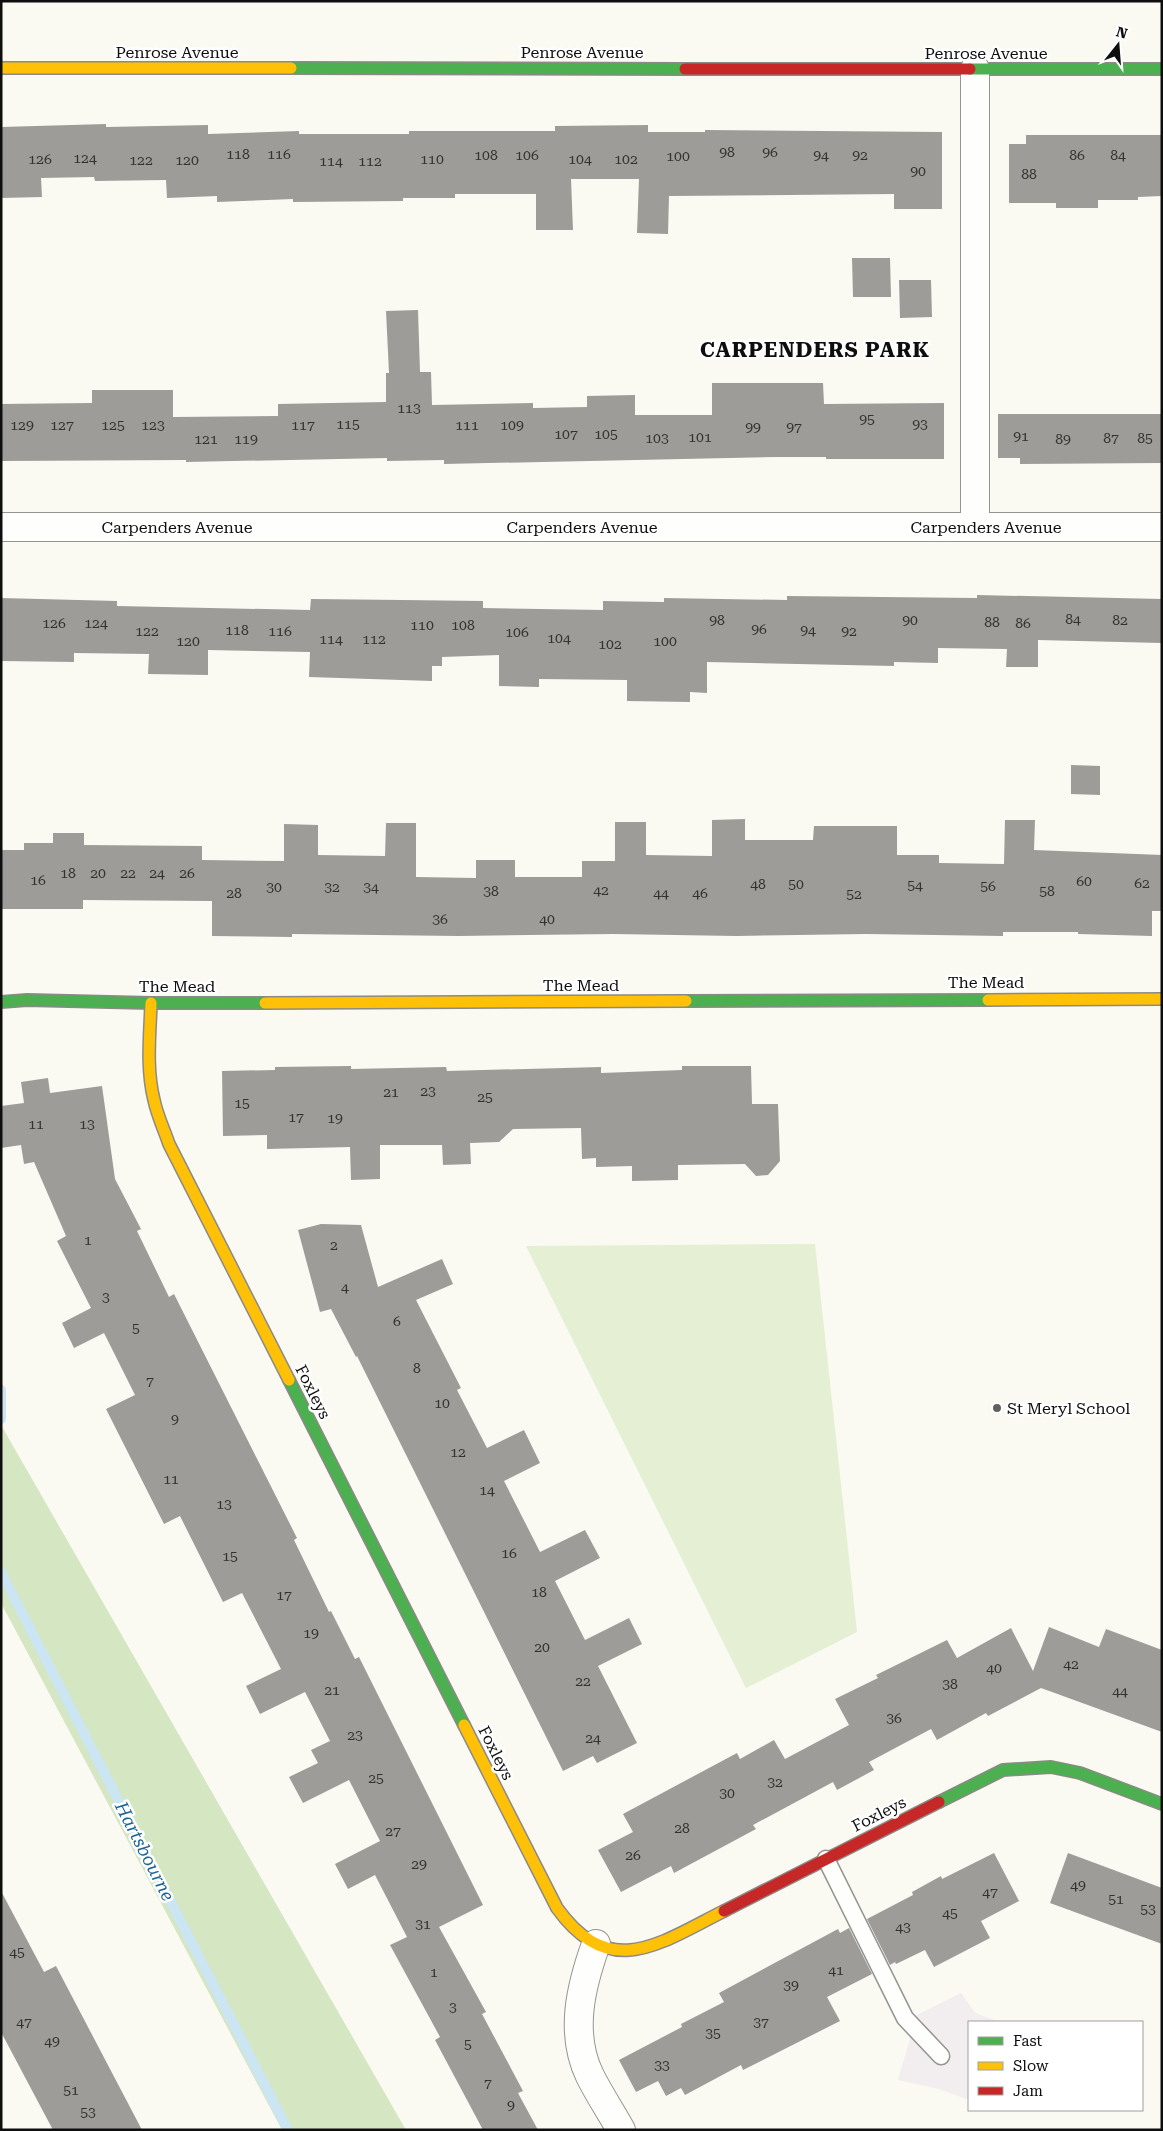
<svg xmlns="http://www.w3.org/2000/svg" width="1163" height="2131" font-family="'Roboto Serif',serif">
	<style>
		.industrial { fill: #f2edef }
		.green { fill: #e4efd4 }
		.forest { fill: #d5e6c2 }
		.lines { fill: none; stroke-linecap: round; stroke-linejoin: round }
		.stream { stroke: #cbe5f2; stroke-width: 10 }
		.building { fill: #9e9c98 }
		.lane-casing { stroke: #949491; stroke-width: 19 }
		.street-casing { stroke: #949491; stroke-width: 30 }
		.fast-casing { stroke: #8b8a87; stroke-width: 14 }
		.slow-casing { stroke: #8b8a87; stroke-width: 14 }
		.jam-casing { stroke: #8b8a87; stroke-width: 14 }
		.lane { stroke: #fefefd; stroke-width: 16 }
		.street { stroke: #fefefd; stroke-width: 28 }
		.fast { stroke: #4caf50; stroke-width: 11 }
		.slow { stroke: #ffc107; stroke-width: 11 }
		.jam { stroke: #c62828; stroke-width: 11 }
		.poi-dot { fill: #61605e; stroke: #fff; stroke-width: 2 }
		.labels { text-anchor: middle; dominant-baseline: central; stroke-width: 5; stroke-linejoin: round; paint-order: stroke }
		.number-label { font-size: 14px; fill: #323230 }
		.street-label { font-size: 16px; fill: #0e0e0e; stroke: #fff }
		.poi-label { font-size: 16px; fill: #0e0e0e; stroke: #fff; text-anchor: start }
		.water-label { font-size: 18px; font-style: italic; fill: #1f6497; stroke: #fff }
		.district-label { font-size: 21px; font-weight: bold; letter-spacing: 1px; fill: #0e0e0e; stroke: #fff }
	</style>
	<rect width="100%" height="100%" fill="#faf9f2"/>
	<path class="industrial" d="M961,1993L975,2013L1000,2022H969V2100L939,2089L898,2080L917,2015Z"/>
	<path class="green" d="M815,1244L857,1632L746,1688L526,1246Z"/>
	<path class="forest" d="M1,1425L406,2130H282L1,1603Z"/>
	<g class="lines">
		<g class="stream">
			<path d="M1,1390V1419"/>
			<path d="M1,1572L288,2130"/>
		</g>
	</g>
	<g class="building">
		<path d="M106,124V127L208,125V134L299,131V134H409V131H555V126L648,125V132H705V130L942,132V209H894V194L669,196L668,234L637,233L639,179H571L573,230H536V194H455V198H403V201L293,202V199L217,202V196L167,198L166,180L95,181L94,177L41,178L42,197L1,198V127Z"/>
		<path d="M1026,135H1162V196L1138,197V200H1098V208H1056V203H1009V144H1026Z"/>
		<path d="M852,258H890L891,297H853Z"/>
		<path d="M899,280H931L932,317L900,318Z"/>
		<path d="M418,310L420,372H431L432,405L533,403V408L587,407V396L635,395V415H712V383H823L824,404L944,403V459H826V457H775L444,464V460L387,461V458L186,462V460L1,461V404L92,403V390H173V417L278,416V404L386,402V373H389L386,311Z"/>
		<path d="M998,414H1162V463L1020,464V458H998Z"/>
		<path d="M977,595L1162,599V643L1038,640V667H1006L1007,649L938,648V663L894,662V666L707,662V693L690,692V702L627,701V680L539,679V687L499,686V655L442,657V666H432V681L309,677L310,652L208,650V675L148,674L149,654L74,653V662L1,661V598L117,601V606L310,610L311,599L402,600L483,601V608L603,610V601L664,602V598L787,600V596L977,598Z"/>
		<path d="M1071,765L1100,766V795L1071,794Z"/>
		<path d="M745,819V840H813L814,826H897V855H939V863L1004,864L1005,820H1035L1034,850L1162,855V911H1152V936L1078,934V932H1003V936L866,934L737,936L613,934L459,936L292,934V937L212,936V901L83,900V909H1V850H24V843H53V833H84V845L202,846V860L284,861V824L318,825V855L385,856L386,823H416V877L476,878V860H515V877H582V861H615V822H646V855L712,856V820Z"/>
		<path d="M351,1066V1069L446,1067L447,1071L601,1067V1073L682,1070V1066H751L752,1104H778L780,1161L768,1175L756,1176L745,1164L678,1165V1180L632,1181V1166L596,1167V1158L582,1159L581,1128L513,1129L499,1142L470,1143L471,1164L443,1165L442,1145H380V1179L351,1180L350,1147L267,1149V1135L223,1136L222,1071L275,1070V1067Z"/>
		<path d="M48,1078L50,1093L102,1086L115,1179L141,1229L137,1231L169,1297L174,1294L297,1538L294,1540L329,1612L331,1611L355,1659L359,1657L483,1905L439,1927L486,2012L482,2014L523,2091L518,2093L538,2130H483L435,2040L440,2037L390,1945L407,1937L375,1875L348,1889L335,1864L380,1841L349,1780L303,1803L289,1777L318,1763L311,1750L330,1741L305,1692L260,1714L246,1686L281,1669L242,1593L223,1602L180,1516L164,1524L106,1409L135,1395L104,1333L74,1348L62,1323L91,1308L57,1241L66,1236L34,1162L24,1164L21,1145L1,1148V1106L24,1103L21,1082Z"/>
		<path d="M321,1224L361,1225L378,1287L442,1259L453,1284L416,1300L461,1388L457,1390L487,1448L524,1430L540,1463L504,1481L540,1552L585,1530L600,1558L555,1581L585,1640L629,1618L642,1644L598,1666L637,1743L597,1763L593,1756L563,1771L357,1356L356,1357L331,1309L320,1312L298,1230Z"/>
		<path d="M1049,1627L1099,1647L1106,1629L1162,1650V1732L1041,1688L988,1716L986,1713L937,1740L931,1729L869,1762L874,1770L837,1790L833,1782L753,1825L756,1829L674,1873L671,1866L621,1892L598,1850L633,1832L623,1814L737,1753L740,1759L774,1740L785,1759L849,1725L835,1699L878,1678L876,1675L947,1640L957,1658L1011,1628L1033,1671Z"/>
		<path d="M994,1853L1019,1901L981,1921L990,1938L934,1967L925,1950L896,1964L895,1962L890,1965L867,1919L913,1895L912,1892L941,1876L942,1879Z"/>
		<path d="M1068,1853L1162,1888V1944L1050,1903Z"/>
		<path d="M1,1891L44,1972L56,1966L142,2130H53L1,2032Z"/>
		<path d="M849,1928L872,1974L827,1997L840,2021L743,2070L741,2065L685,2095L681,2088L666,2096L658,2081L636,2092L619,2060L682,2027L681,2024L724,2002L719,1993L838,1929L840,1933Z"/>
	</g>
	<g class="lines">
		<defs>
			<path id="lane" d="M826,1859L905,2018L941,2056"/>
			<g id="street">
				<path d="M1,527H1162"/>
				<path d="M975,527V69"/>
				<path d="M596,1944C581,1986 569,2033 590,2076C599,2094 611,2112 621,2130"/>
			</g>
			<g id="fast">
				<path d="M291,68L685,69"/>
				<path d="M970,69H1162"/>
				<path d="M686,1001L988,1000"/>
				<path d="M1,1002L27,1000L151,1003H265"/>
				<path d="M289,1380L464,1725"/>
				<path d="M939,1802L1003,1770L1051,1767L1080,1773L1162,1804"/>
			</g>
			<g id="slow">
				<path d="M1,68H291"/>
				<path d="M988,1000L1162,999"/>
				<path d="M151,1003C150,1035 146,1068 154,1100C157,1115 164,1129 169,1144L289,1380"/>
				<path d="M265,1003L686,1001"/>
				<path d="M464,1725L557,1908C610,1982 660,1943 724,1911"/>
			</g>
			<g id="jam">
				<path d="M685,69H970"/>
				<path d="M724,1911L939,1802"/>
			</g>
		</defs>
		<use href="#lane" class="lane-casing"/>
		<use href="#street" class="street-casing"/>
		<use href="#fast" class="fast-casing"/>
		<use href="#slow" class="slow-casing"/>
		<use href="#jam" class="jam-casing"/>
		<use href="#lane" class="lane"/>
		<use href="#street" class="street"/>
		<use href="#fast" class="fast"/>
		<use href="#slow" class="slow"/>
		<use href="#jam" class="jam"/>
	</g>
	<circle class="poi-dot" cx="997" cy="1408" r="5"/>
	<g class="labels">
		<g class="number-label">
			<text x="727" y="152">98</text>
			<text x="770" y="152">96</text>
			<text x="238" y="154">118</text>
			<text x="279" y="154">116</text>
			<text x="486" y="155">108</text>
			<text x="527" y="155">106</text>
			<text x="821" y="155">94</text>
			<text x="860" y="155">92</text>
			<text x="1077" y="155">86</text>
			<text x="1118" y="155">84</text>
			<text x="678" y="156">100</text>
			<text x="85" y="158">124</text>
			<text x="40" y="159">126</text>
			<text x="432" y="159">110</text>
			<text x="580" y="159">104</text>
			<text x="626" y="159">102</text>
			<text x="141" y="160">122</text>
			<text x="187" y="160">120</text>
			<text x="331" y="161">114</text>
			<text x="370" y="161">112</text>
			<text x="918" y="171">90</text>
			<text x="1029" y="174">88</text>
			<text x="409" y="408">113</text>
			<text x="867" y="419">95</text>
			<text x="348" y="424">115</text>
			<text x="920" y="424">93</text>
			<text x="22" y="425">129</text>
			<text x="62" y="425">127</text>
			<text x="113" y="425">125</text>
			<text x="153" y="425">123</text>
			<text x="303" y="425">117</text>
			<text x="467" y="425">111</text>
			<text x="512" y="425">109</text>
			<text x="753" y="427">99</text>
			<text x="794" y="427">97</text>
			<text x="566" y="434">107</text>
			<text x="606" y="434">105</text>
			<text x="1021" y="436">91</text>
			<text x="700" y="437">101</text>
			<text x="657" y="438">103</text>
			<text x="1111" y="438">87</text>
			<text x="1145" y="438">85</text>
			<text x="206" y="439">121</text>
			<text x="246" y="439">119</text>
			<text x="1063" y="439">89</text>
			<text x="1073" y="619">84</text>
			<text x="717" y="620">98</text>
			<text x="910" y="620">90</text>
			<text x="1120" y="620">82</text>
			<text x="992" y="622">88</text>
			<text x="54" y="623">126</text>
			<text x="96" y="623">124</text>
			<text x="1023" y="623">86</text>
			<text x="422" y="625">110</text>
			<text x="463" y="625">108</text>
			<text x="759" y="629">96</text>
			<text x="237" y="630">118</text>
			<text x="808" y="630">94</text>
			<text x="147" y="631">122</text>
			<text x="280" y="631">116</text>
			<text x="849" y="631">92</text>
			<text x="517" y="632">106</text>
			<text x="559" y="638">104</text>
			<text x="331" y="639">114</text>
			<text x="374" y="639">112</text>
			<text x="188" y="641">120</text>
			<text x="665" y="641">100</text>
			<text x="610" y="644">102</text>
			<text x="68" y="873">18</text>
			<text x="98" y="873">20</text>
			<text x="128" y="873">22</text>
			<text x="157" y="873">24</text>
			<text x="187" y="873">26</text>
			<text x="38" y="880">16</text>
			<text x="1084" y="881">60</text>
			<text x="1142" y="883">62</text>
			<text x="758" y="884">48</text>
			<text x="796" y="884">50</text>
			<text x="915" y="885">54</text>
			<text x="988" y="886">56</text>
			<text x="274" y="887">30</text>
			<text x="332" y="887">32</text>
			<text x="371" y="887">34</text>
			<text x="601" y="890">42</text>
			<text x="491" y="891">38</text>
			<text x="1047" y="891">58</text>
			<text x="234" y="893">28</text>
			<text x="661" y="893">44</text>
			<text x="700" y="893">46</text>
			<text x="854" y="894">52</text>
			<text x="440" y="919">36</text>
			<text x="547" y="919">40</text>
			<text x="428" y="1091">23</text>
			<text x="391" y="1092">21</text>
			<text x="485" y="1097">25</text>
			<text x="242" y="1103">15</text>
			<text x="296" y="1117">17</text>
			<text x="335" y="1118">19</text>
			<text x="36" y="1124">11</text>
			<text x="87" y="1124">13</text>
			<text x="88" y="1240">1</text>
			<text x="334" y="1245">2</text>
			<text x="345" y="1287">4</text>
			<text x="106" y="1297">3</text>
			<text x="397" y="1321">6</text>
			<text x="136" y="1328">5</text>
			<text x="417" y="1368">8</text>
			<text x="150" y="1381">7</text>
			<text x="442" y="1403">10</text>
			<text x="175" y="1419">9</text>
			<text x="458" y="1452">12</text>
			<text x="171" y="1479">11</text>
			<text x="487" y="1490">14</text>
			<text x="224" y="1504">13</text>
			<text x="509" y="1553">16</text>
			<text x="230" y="1556">15</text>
			<text x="539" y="1592">18</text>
			<text x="284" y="1595">17</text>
			<text x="311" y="1633">19</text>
			<text x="542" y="1647">20</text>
			<text x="1071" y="1664">42</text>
			<text x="994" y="1668">40</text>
			<text x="583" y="1681">22</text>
			<text x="950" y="1684">38</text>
			<text x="332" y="1690">21</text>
			<text x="1120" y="1691">44</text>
			<text x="894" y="1718">36</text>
			<text x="355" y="1735">23</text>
			<text x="593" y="1738">24</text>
			<text x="376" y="1778">25</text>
			<text x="775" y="1782">32</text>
			<text x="727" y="1793">30</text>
			<text x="682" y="1828">28</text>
			<text x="393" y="1831">27</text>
			<text x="633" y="1855">26</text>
			<text x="419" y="1864">29</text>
			<text x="1078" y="1885">49</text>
			<text x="990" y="1892">47</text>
			<text x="1116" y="1899">51</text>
			<text x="1148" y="1909">53</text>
			<text x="950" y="1913">45</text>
			<text x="423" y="1924">31</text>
			<text x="903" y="1927">43</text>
			<text x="17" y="1952">45</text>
			<text x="836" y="1970">41</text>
			<text x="434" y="1972">1</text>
			<text x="791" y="1985">39</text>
			<text x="453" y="2007">3</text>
			<text x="24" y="2022">47</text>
			<text x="761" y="2022">37</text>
			<text x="713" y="2033">35</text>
			<text x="52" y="2041">49</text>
			<text x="468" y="2044">5</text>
			<text x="662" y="2065">33</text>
			<text x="488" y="2083">7</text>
			<text x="71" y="2090">51</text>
			<text x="511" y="2105">9</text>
			<text x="88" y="2112">53</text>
		</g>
		<g class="street-label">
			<text x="177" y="52">Penrose Avenue</text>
			<text x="582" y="52">Penrose Avenue</text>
			<text x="986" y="53">Penrose Avenue</text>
			<text x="177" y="527">Carpenders Avenue</text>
			<text x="582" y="527">Carpenders Avenue</text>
			<text x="986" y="527">Carpenders Avenue</text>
			<text x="986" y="982">The Mead</text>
			<text x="581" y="985">The Mead</text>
			<text x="177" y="986">The Mead</text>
			<text transform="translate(313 1392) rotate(63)">Foxleys</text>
			<text transform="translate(496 1753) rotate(63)">Foxleys</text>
			<text transform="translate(879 1814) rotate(-27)">Foxleys</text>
		</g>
		<g class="poi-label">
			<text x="1007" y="1408">St Meryl School</text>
		</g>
		<g class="water-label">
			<text transform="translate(145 1851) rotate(63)">Hartsbourne</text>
		</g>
		<g class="district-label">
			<text x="815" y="350">CARPENDERS PARK</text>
		</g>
	</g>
	<rect width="1163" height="2131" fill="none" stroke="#0e0e0e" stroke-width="5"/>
	<rect x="968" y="2021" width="175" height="90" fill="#ffffff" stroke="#9f9f9f"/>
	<rect x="978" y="2037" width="25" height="8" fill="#4caf50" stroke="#9f9f9f"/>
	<text x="1013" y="2046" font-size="15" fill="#0e0e0e">Fast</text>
	<rect x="978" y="2062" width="25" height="8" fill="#ffc107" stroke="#9f9f9f"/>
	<text x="1013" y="2071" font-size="15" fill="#0e0e0e">Slow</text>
	<rect x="978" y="2087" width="25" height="8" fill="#c62828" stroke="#9f9f9f"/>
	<text x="1013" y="2096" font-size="15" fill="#0e0e0e">Jam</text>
	<g transform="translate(1118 45) rotate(17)" stroke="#ffffff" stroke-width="4" paint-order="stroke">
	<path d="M0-4L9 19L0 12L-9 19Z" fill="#0e0e0e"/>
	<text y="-8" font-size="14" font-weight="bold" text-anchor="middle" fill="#0e0e0e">N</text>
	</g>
</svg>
